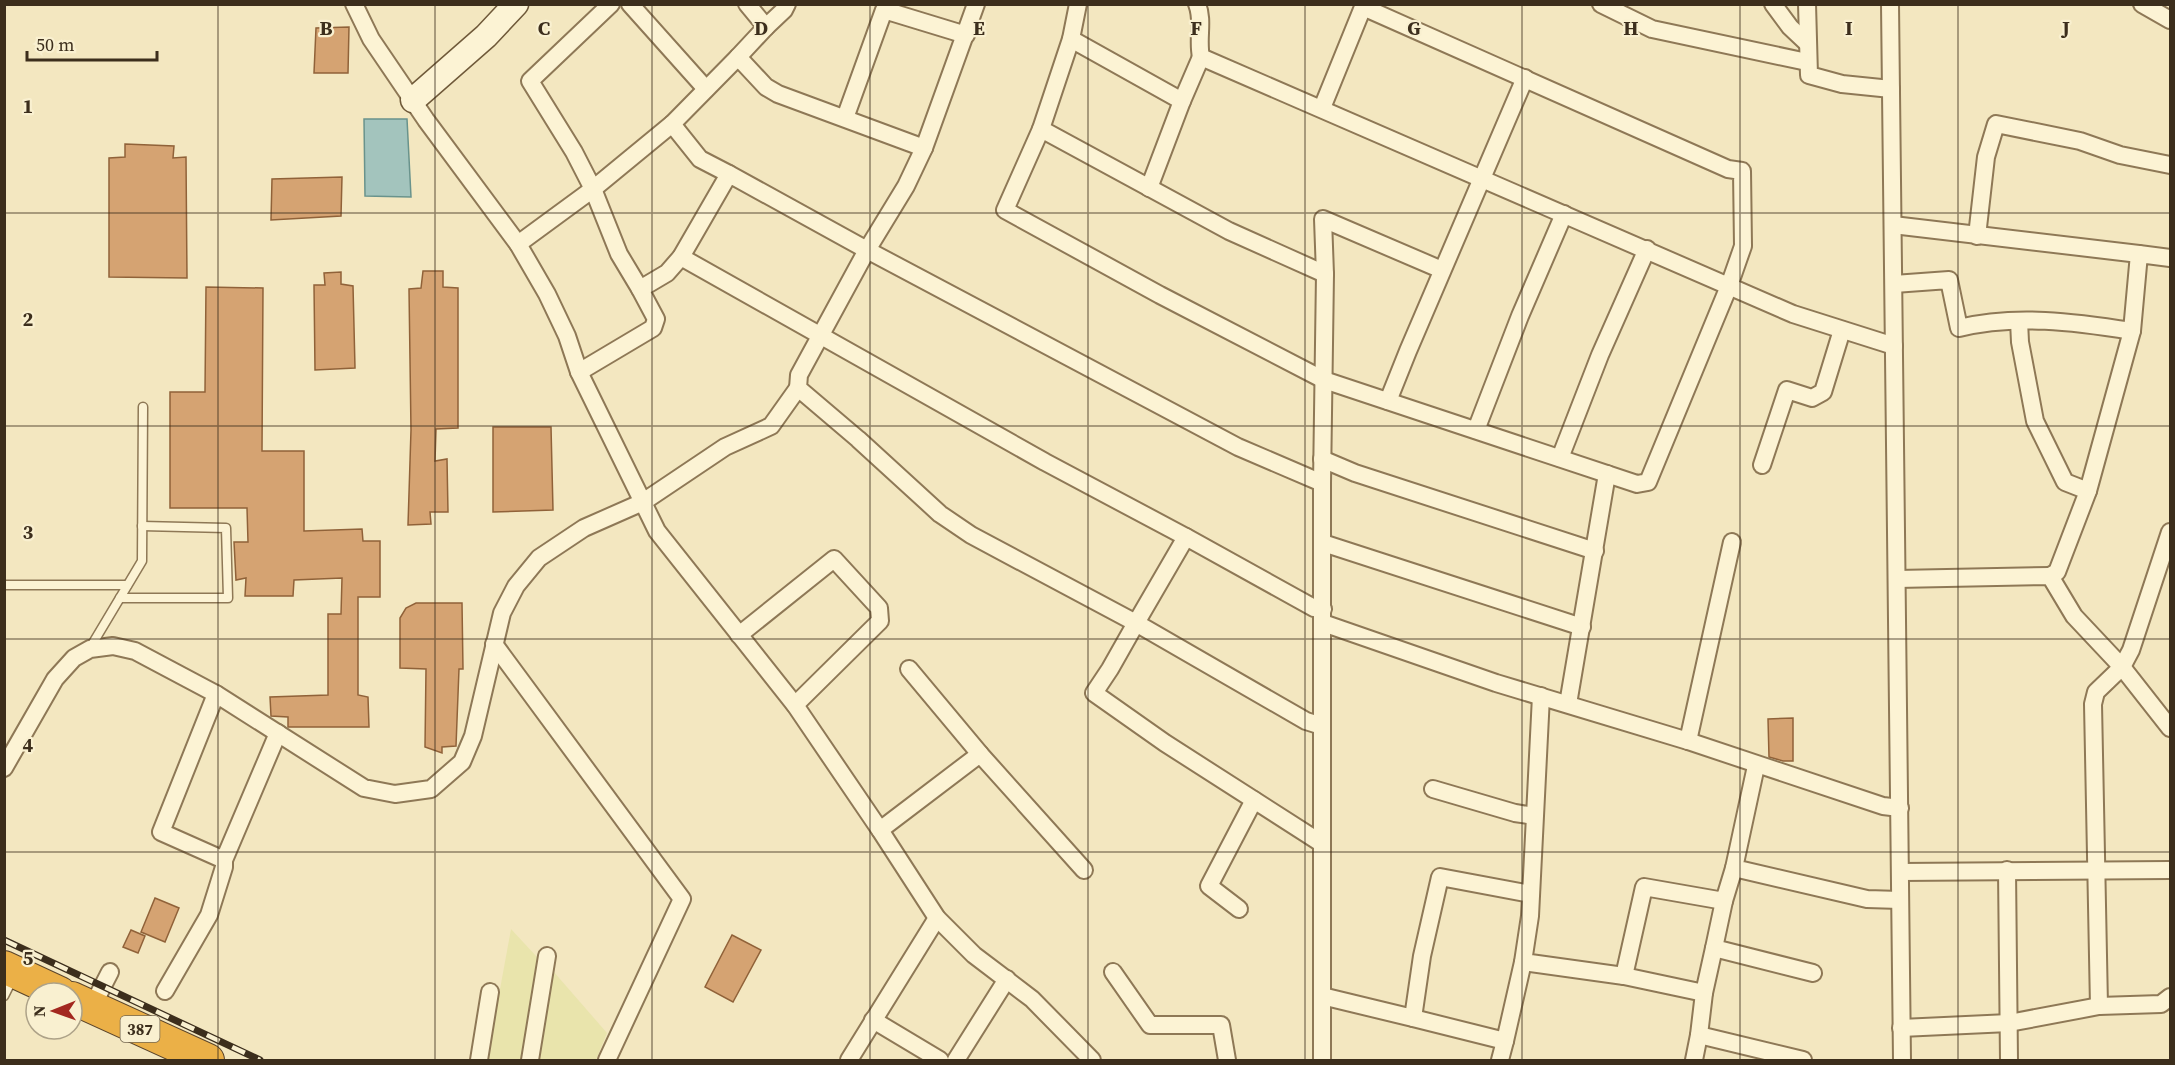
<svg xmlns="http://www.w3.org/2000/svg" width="2175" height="1065" font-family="'Source Serif 4',serif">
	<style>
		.farmland { fill: #e9e4ac }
		.water { fill: #a3c4bd; stroke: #69938c; stroke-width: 1.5 }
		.building { fill: #d5a372; stroke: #906239; stroke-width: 1.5 }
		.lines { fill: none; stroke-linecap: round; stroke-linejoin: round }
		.lane-casing { stroke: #8e7856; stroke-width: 11 }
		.street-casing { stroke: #8e7856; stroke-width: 20 }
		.secondary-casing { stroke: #6f5939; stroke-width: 27 }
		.highway-casing { stroke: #5b452b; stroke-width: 34 }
		.lane { stroke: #fcf3d4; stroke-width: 8 }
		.street { stroke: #fcf3d4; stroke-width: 16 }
		.secondary { stroke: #fcf3d4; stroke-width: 24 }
		.highway { stroke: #ebb047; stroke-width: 32 }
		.rail-casing { stroke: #3c2e1c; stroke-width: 7 }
		.rail { stroke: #f9f0d0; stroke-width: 4.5; stroke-dasharray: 14; stroke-linecap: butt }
		.grid { fill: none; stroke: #3c2e1c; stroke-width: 1.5; stroke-opacity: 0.55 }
		.labels { text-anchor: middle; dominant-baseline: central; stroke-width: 4.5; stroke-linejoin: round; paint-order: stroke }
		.shield { fill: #f9f0d0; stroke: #756852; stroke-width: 1.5 }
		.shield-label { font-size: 16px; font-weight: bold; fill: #3c2e1c }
		.grid-label { font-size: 20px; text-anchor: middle; font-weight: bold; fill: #3c2e1c; stroke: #f9f0d0; stroke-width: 4.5; stroke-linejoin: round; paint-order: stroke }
	</style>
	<rect width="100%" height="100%" fill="#f3e7c0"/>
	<g class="farmland">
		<path d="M511,929L537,957L521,1060H487Z"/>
		<path d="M553,971L607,1033L596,1060H537Z"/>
	</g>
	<path class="water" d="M364,119H407L411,197L365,196Z"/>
	<g class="building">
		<path d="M349,27L348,73H314L316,28Z"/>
		<path d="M125,144L174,146L173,158L186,157L187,278L109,277V158L125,157Z"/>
		<path d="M342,177L341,216L271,220L272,179Z"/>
		<path d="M423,271H443V287L458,288V428L436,429L435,461L447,459L448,512H430L431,524L408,525L411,430L409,289L421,288Z"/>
		<path d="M341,272V284L353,286L355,368L315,370L314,285H325L324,273Z"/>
		<path d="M206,287L263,288L262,451H304V531L362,529L363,541H380V597H358V695L368,697L369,727H288V717L271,716L270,697L328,695V614H341L342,578L294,580L293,596H245L246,578L236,580L234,542H248L247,508H170V392H205Z"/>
		<path d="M493,427H551L553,510L493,512Z"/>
		<path d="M416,603H462L463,669H459L456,746L442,747V753L425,747L426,669L400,668V618L406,608Z"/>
		<path d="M1793,718V761H1783L1769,757L1768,719Z"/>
		<path d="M155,898L179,908L165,942L141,932Z"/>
		<path d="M131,930L145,936L138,953L123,947Z"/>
		<path d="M732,935L761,950L733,1002L705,987Z"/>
	</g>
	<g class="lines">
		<defs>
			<g id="lane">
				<path d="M4,585H127"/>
				<path d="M120,598H228L226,528L142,526"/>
				<path d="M90,648L142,561L143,407"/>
				<path d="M4,996L13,978"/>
			</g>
			<g id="street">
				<path d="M354,4L371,39L426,120L518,244L547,294L567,336L579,372L657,531L795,705L880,830L937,918L974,955L1032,999L1092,1060"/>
				<path d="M611,4L530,81L574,152L593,189L672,124L700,159L729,174"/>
				<path d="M630,4L706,89"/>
				<path d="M747,4L766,27"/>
				<path d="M976,4L924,148L906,186L867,250L799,375L798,388L858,439L940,514L971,535L1136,623L1110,669L1094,693L1165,743L1321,843"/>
				<path d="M1078,4L1071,39L1041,129L1229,231L1325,274"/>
				<path d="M1197,4C1204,21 1197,39 1201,57L1793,314L1894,346"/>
				<path d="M1601,4L1652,29L1807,62"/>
				<path d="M1773,4L1790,27L1807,43"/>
				<path d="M1807,4L1809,75L1842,84L1891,89"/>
				<path d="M1890,4L1902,1060"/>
				<path d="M2142,4L2170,20"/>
				<path d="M1071,39L1182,101L1201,57"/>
				<path d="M738,57L766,27L784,10L787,4"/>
				<path d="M845,118L884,10L966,35"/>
				<path d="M672,124L738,57L766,87L778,94L924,148"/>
				<path d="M1041,129L1005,210L1160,295L1324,380L1637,484L1648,482L1729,286L1743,246L1742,171L1728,169L1363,7L1322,108"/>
				<path d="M1149,188L1182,101"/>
				<path d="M1893,225L2139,254"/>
				<path d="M1977,236L1986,157L1996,124L2080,141L2120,155L2170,165"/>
				<path d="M518,244L593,189L619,254L640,289"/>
				<path d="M681,257L1045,462L1186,537L1136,623L1306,721L1322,726"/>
				<path d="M1894,284L1949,280L1959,328C2015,314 2075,322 2132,331"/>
				<path d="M2019,321L2020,342L2035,421L2065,482L2088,491L2057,572L2050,576"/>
				<path d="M579,372L653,328L656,319L640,289L667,273L681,257L729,174L867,250L1238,447L1322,483"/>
				<path d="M1388,401L1408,351L1525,78"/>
				<path d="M1476,430L1520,316L1564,214"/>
				<path d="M1560,458L1600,355L1647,249"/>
				<path d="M1322,459L1355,473L1595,551"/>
				<path d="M1762,465L1787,390L1812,398L1823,392L1842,330"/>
				<path d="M2088,491L2132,331L2139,254L2170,258"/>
				<path d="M1186,537L1314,608L1323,609"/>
				<path d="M1323,543L1582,627"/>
				<path d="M1897,579L2050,576L2074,616L2122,667L2170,728"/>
				<path d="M1323,623L1496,683L1688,741L1883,806L1900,808"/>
				<path d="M739,635L834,559L879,608L880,621L795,705"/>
				<path d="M494,644L682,899L607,1060"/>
				<path d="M909,669L980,754"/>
				<path d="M216,694L161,832L224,860"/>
				<path d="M1541,696L1530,916L1523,962L1624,976L1644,887L1724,901L1734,868"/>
				<path d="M1568,704L1607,474"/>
				<path d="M1688,741L1732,542"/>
				<path d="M1756,766L1734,868L1867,899L1900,900"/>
				<path d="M4,768L55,679L74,658L90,649L113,646L135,651L216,694L364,788L395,794L431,789L462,762L473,736L502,613L516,586L539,558L584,528L643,502L725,447L771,426L798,388"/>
				<path d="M1433,789L1515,813L1534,816"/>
				<path d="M880,830L980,754L1084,870"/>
				<path d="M2007,870L2009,1060"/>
				<path d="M1900,872L2170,870"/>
				<path d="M1724,901L1714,948L1813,973"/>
				<path d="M1239,909L1209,886L1254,800"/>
				<path d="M1113,972L1150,1025H1221L1227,1060"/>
				<path d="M1624,976L1704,993L1714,948"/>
				<path d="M165,991L209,915L224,867V860L278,733"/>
				<path d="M1704,993L1699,1035L1803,1060"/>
				<path d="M1322,996L1413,1018L1422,956L1440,877L1531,894"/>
				<path d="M2099,1006L2093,704L2096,692L2122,667L2131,650L2170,532"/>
				<path d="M92,1007L110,972"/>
				<path d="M1413,1018L1505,1041L1523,962"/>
				<path d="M873,1020L940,1060"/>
				<path d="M1901,1028L2009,1023L2099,1006L2161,1004L2170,997"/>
				<path d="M479,1060L490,992"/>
				<path d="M530,1060L547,956"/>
				<path d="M849,1060L937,918"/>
				<path d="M956,1060L1007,979"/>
				<path d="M1322,1060V483L1325,274L1323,219L1442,270"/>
				<path d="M1500,1060L1505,1041"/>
				<path d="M1694,1060L1699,1035"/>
			</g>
			<path id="secondary" d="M413,100L486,36L516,4"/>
			<g id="highway">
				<path d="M4,967L60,993"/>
				<path d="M72,998L208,1060"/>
			</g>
		</defs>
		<use href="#lane" class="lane-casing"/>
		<use href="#street" class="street-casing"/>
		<use href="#secondary" class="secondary-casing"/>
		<use href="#highway" class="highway-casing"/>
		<use href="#lane" class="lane"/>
		<use href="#street" class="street"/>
		<use href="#secondary" class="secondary"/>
		<use href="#highway" class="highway"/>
		<defs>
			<path id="rail" d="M4,940L260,1060"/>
		</defs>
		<use href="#rail" class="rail-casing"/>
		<use href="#rail" class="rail"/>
	</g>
	<path class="grid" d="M218,4V1060M435,4V1060M652,4V1060M870,4V1060M1088,4V1060M1305,4V1060M1522,4V1060M1740,4V1060M1958,4V1060M4,213H2170M4,426H2170M4,639H2170M4,852H2170"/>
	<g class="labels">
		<rect class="shield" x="120.5" y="1016" width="39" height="26" rx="4.5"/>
		<g class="shield-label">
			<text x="140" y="1029">387</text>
		</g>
	</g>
	<g class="grid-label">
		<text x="326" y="35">B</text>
		<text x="544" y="35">C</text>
		<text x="761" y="35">D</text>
		<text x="979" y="35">E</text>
		<text x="1196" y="35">F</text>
		<text x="1414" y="35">G</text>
		<text x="1631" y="35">H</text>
		<text x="1849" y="35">I</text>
		<text x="2066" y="35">J</text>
		<text x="28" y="113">1</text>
		<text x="28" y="326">2</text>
		<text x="28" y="539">3</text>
		<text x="28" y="752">4</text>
		<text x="28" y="965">5</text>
	</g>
	<rect width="2175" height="1065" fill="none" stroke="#3c2e1c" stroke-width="12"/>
	<g transform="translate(54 1011) rotate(269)"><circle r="28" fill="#f9f0d0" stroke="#ada288" stroke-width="1.5"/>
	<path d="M0-4.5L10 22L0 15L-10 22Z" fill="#a3281f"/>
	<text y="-9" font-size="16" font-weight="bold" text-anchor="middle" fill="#3c2e1c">N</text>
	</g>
	<path d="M27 51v9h130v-9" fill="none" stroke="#3c2e1c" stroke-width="3"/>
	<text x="36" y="51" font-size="18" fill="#3c2e1c" stroke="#f9f0d0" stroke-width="4.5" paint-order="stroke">50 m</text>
</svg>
